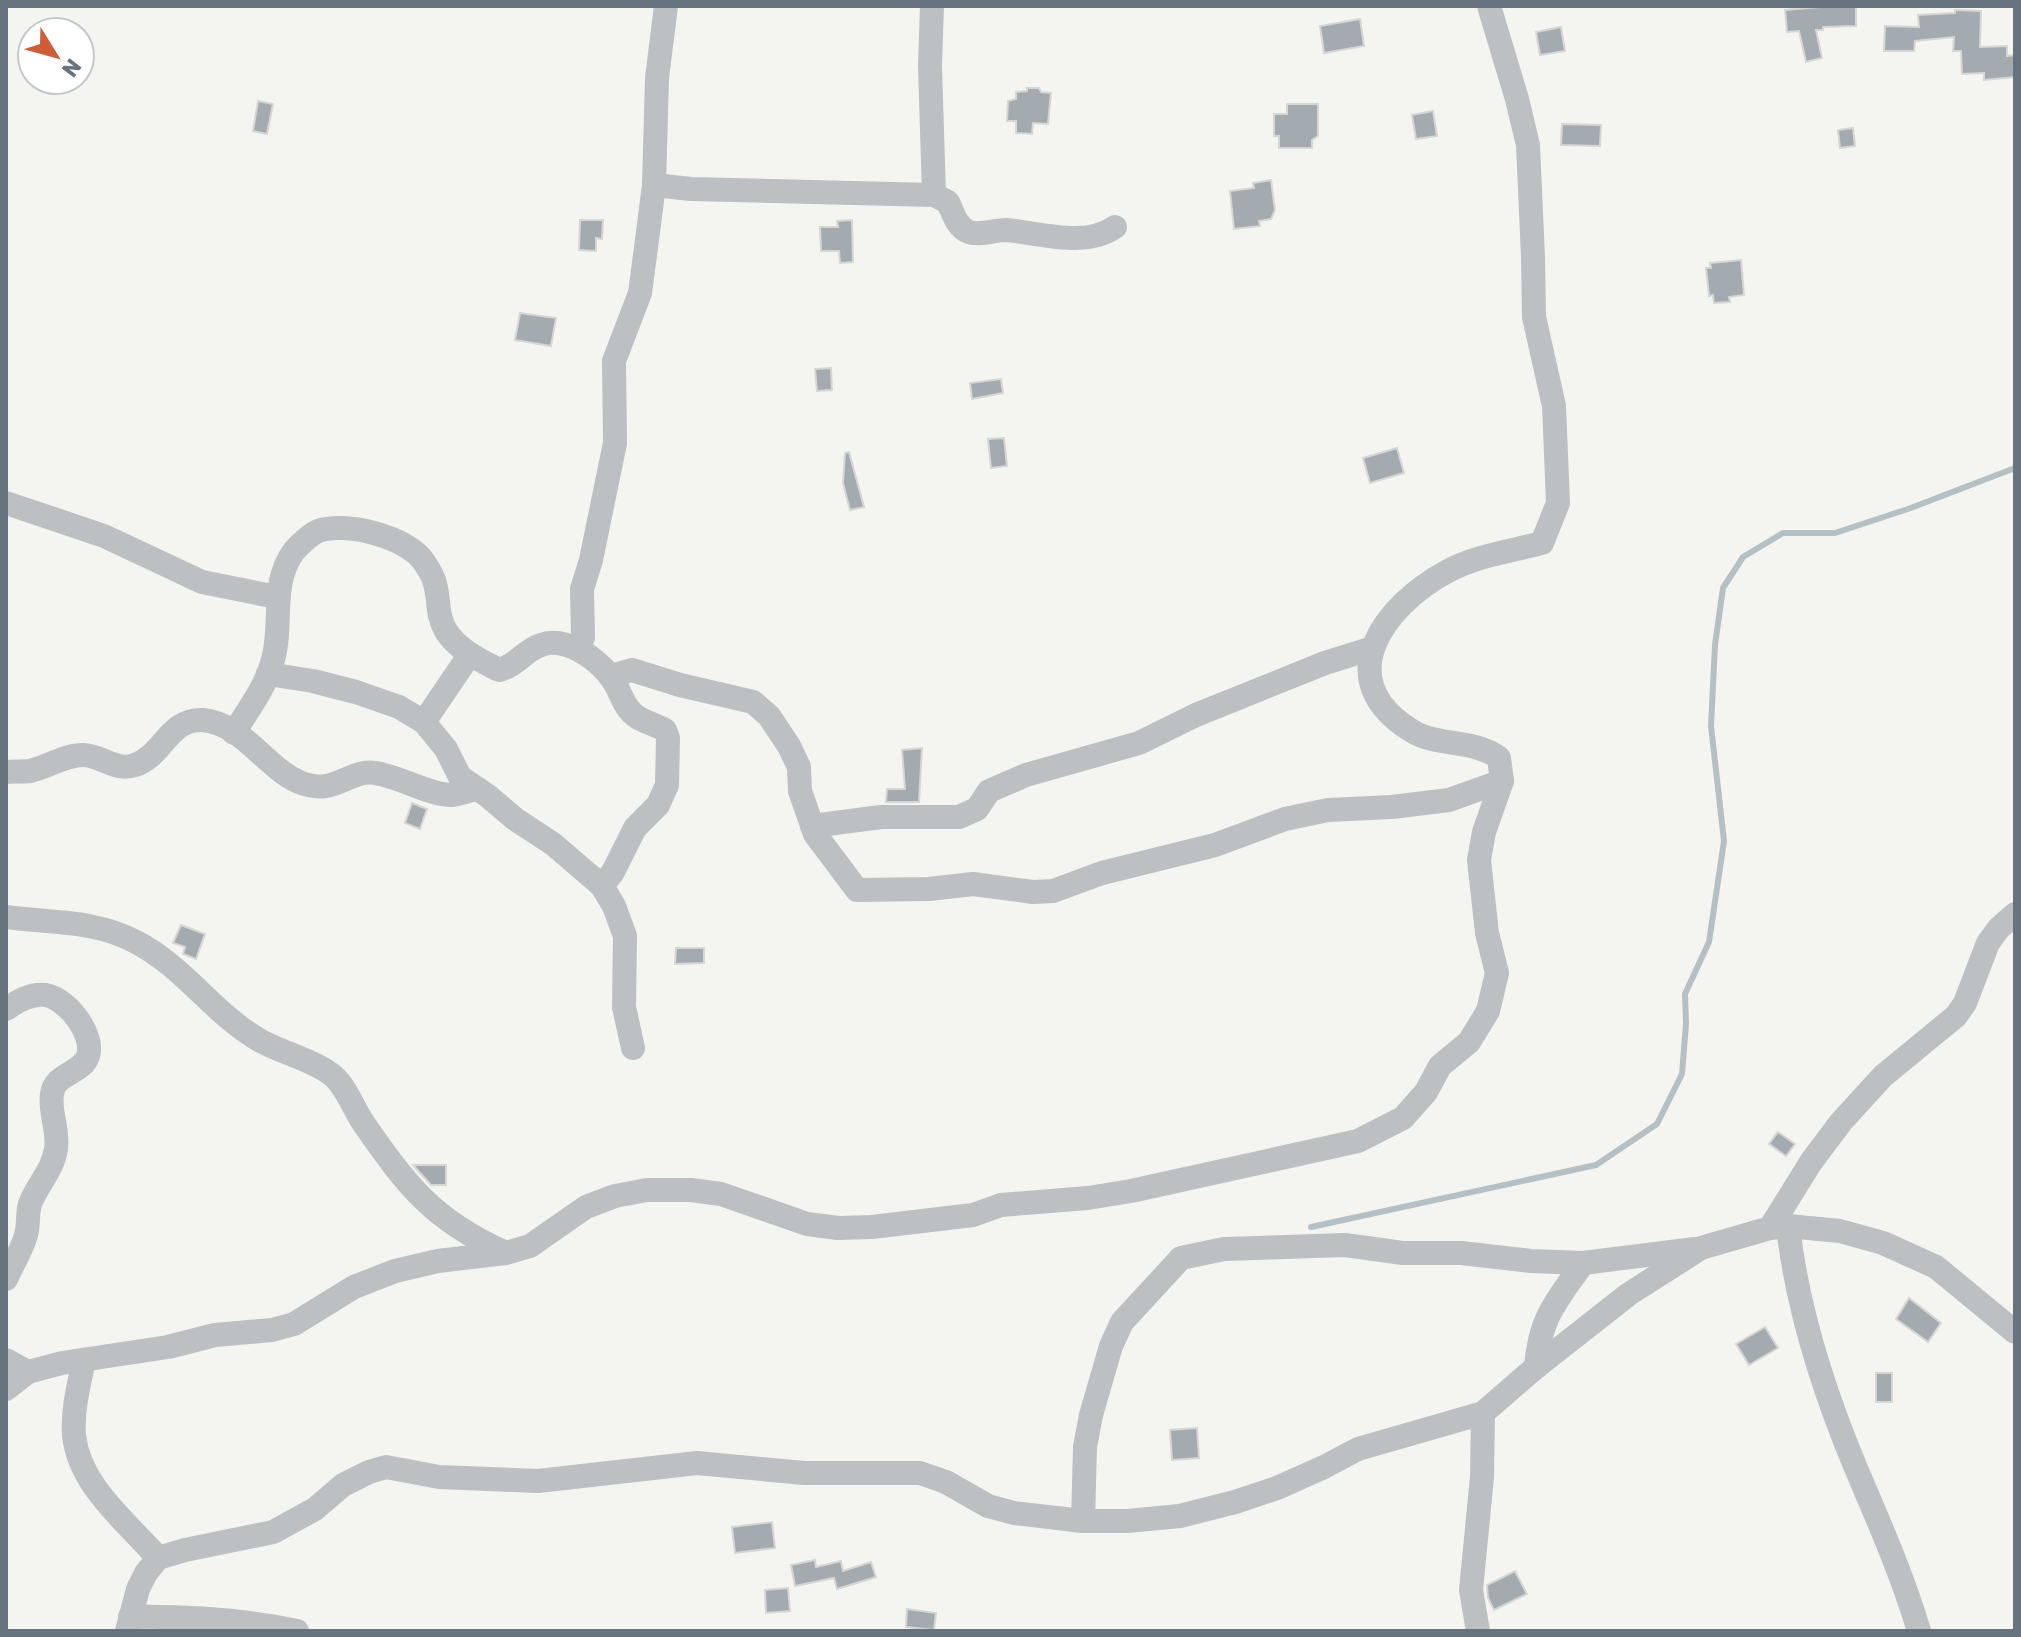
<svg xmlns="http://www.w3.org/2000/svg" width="2021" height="1637" font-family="Rubik,sans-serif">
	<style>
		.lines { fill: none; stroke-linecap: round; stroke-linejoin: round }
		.stream { stroke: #b5c0c4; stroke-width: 6 }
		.building { fill: #a4abb0; stroke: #d6d6d4; stroke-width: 2 }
		.minor { stroke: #bcc0c3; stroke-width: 24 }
	</style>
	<rect width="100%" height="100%" fill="#f4f5f1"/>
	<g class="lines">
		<path class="stream" d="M1311,1227L1596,1165L1657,1124L1682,1074L1686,1024L1685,994L1709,942L1724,841L1711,726L1715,645L1723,588L1743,557L1783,533H1835L1908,509L2015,468"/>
	</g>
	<g class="building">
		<path d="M1831,6H1856V26L1823,27V30H1816L1822,58L1806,62L1799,31L1787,32L1785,10Z"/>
		<path d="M1955,10L1981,11L1980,47L2007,46V56L2015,55V77L1984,80V73L1962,74L1961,51H1953L1954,37L1915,41L1914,51H1884L1885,26L1919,27L1918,15L1955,13Z"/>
		<path d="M1360,19L1364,46L1324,53L1320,26Z"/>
		<path d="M1561,27L1565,51L1540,55L1536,32Z"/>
		<path d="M1027,88H1039L1041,92L1051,93L1048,124L1033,123L1032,134L1016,133V121H1007L1008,101L1016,99V92L1027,91Z"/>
		<path d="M258,101L273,104L267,134L253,131Z"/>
		<path d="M1287,104H1318V136L1312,140V148H1279V136H1274V114H1287Z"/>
		<path d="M1433,111L1437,136L1416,139L1412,115Z"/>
		<path d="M1562,124L1601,125L1600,146L1561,145Z"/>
		<path d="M1853,128L1855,146L1840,148L1838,130Z"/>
		<path d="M1271,180L1275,210L1271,219L1259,221L1260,226L1234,229L1230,191L1254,188L1253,183Z"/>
		<path d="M580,220H603L602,239L596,238V251L579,250Z"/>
		<path d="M852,220L853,262L840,263L839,251H821L820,227H838L837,221Z"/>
		<path d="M1741,260L1744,295L1729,297L1730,302L1714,303L1713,295L1709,296L1706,268H1711L1710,263Z"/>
		<path d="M520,313L556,318L551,346L515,340Z"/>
		<path d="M831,368L832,390L817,391L815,369Z"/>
		<path d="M1001,379L1003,393L972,399L970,383Z"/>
		<path d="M1004,438L1007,466L991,468L988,439Z"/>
		<path d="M1397,448L1404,473L1370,483L1363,458Z"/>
		<path d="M849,452L864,507L850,510L843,483L845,453Z"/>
		<path d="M922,748L919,802H886L887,789H905L902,750Z"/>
		<path d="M412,803L427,809L420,829L405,823Z"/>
		<path d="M181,925L205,934L196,959L183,954L185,947L173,943Z"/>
		<path d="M676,948H704V963L675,964Z"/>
		<path d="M1778,1132L1795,1144L1786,1156L1769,1144Z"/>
		<path d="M413,1165H446V1185H431Z"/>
		<path d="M1909,1298L1941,1323L1928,1342L1896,1319Z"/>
		<path d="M1765,1327L1778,1348L1749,1365L1736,1344Z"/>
		<rect x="1876" y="1373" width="16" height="29"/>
		<path d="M1197,1428L1199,1458L1172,1460L1170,1430Z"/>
		<path d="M772,1522L775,1548L735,1553L732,1527Z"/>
		<path d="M815,1560L816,1567L841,1561L843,1571L871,1562L876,1577L837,1589L834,1578L795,1586L791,1565Z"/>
		<path d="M1515,1571L1527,1594L1494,1610L1488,1598L1487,1585Z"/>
		<path d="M788,1588L790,1611L766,1613L765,1590Z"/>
		<path d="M907,1609L936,1613L934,1630L906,1627Z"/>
	</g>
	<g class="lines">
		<g class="minor">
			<path d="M932,6L930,66L934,195"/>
			<path d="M654,185L691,189L934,195L948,202C953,212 956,227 969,232C980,236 994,230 1006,230C1041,233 1085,248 1115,227"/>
			<path d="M6,503L104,536L202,582L277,597"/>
			<path d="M579,649L583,637L582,589L591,560L615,443L614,361L640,293L647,240L654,185L657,78L666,6"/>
			<path d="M268,674L313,681L356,692L399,707L424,722L446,749L460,777L488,796L515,819L553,844L602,886L614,906L625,936L624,1007L633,1048"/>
			<path d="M610,676L632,670L680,685L753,702L769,716L789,746L799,767L800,791L815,834L857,890L929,889L973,884L1033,892L1053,891L1102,873L1215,845L1285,819L1328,810L1392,807L1449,800L1502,781"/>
			<path d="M424,722L470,654"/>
			<path d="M234,733C247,711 265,688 272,663C284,626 269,585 294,551C299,545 311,534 318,531C345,521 408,537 424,562C428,568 434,577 435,584C440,601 436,614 446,631C458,650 480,660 499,670C516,666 525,650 541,645C565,636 596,658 610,676C621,689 622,707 637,717C645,722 656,725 665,730L668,738L667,785L658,805L635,828L613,872L602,886"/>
			<path d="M6,772C14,771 23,772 30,771C48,767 64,755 83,755C101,755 116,772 135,765C163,756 169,718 203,720C243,724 265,767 299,782C335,797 348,769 375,773C399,776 429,795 451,795C458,795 468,791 475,789"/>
			<path d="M812,826L881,817H959L977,809L989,791L1026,775L1139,743L1196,715L1325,663L1373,648"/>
			<path d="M6,917C50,923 96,920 136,942C183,966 214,1014 259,1040C281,1053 325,1063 339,1082C349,1094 355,1111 364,1124C407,1186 433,1220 504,1252"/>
			<path d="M6,1009C18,1001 31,993 46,995C67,999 95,1034 88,1056C82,1074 54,1073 52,1094C49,1112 59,1130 56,1149C53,1170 37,1185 30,1204C27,1214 29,1225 26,1235C22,1250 12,1265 6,1279"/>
			<path d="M1788,1226C1797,1309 1823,1389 1855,1466C1878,1520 1902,1574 1919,1631"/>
			<path d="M1770,1228L1811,1162L1841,1122L1883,1076L1956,1016L1965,1003L1988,943L1999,928L2015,914"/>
			<path d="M6,1360L28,1372"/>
			<path d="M84,1360C79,1384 72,1411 74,1435C79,1486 127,1522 158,1558"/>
			<path d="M1536,1367C1540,1317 1556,1302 1583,1263"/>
			<path d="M6,1389L28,1372L62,1363L168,1347L215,1335L272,1330L294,1324L354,1287L395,1271L438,1261L506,1253L530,1246L586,1207L615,1196L647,1190H691L721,1194L807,1224L838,1228L872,1227L973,1215L1001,1205L1088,1198L1131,1191L1358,1141L1403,1118L1426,1092L1440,1066L1469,1042L1488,1011L1497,973L1487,933L1479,860L1484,832L1502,781L1499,758C1474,739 1438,747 1412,731C1328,680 1384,605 1448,571C1475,556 1512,551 1542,543L1558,503L1554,406L1534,317L1533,257L1528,145L1517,99L1489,6"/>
			<path d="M1083,1521L1085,1447L1091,1415L1111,1346L1122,1322L1181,1258L1224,1249L1345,1245L1403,1253H1461L1531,1261L1583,1263L1695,1249"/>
			<path d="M130,1617C184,1616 244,1620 297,1631"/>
			<path d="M127,1631L138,1589L146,1573L158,1558L185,1550L273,1532L315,1509L343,1485L369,1472L386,1467L439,1477L538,1481L697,1463L804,1473H920L946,1482L988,1506L1014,1513L1083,1521H1127L1180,1516L1235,1502L1277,1488L1324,1467L1358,1449L1483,1413L1536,1367L1629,1294L1701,1248L1770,1228L1788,1226L1840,1231L1883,1243L1936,1267L2015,1332"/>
			<path d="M1478,1631L1471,1590L1482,1477L1483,1413"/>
		</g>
	</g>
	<rect width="2021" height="1637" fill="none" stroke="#67747f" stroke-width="16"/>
	<g transform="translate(56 56) rotate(127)"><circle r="38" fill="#ffffff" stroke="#c2c7cc" stroke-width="2"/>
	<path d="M0-6L14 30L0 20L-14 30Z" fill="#ce5d38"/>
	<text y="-12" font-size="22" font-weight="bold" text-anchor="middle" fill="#67747f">N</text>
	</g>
</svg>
